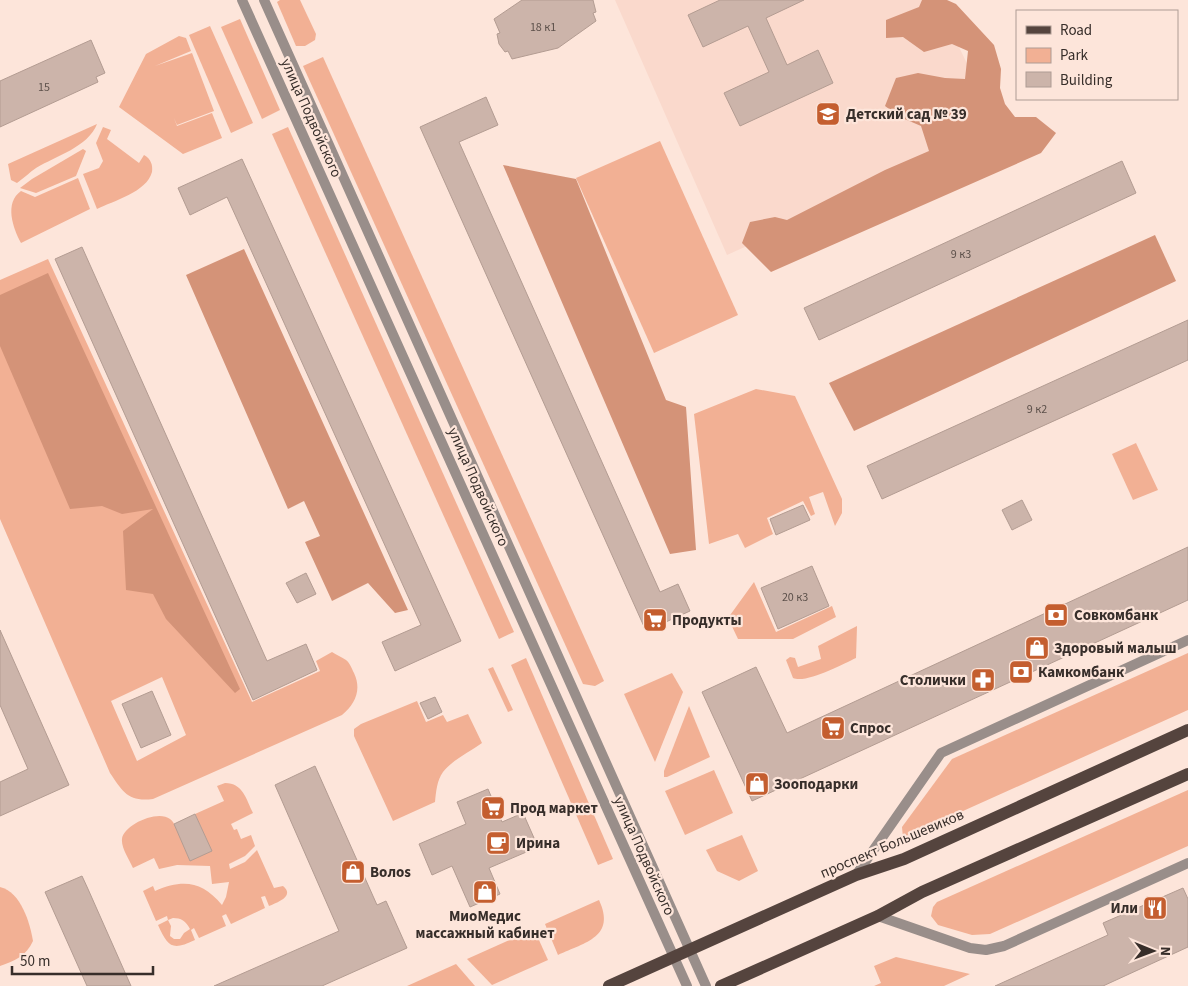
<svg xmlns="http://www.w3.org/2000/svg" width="1188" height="986" font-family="'Source Sans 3',sans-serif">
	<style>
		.built { fill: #fad9cc }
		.green { fill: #f2b094; fill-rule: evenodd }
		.forest { fill: #d49378 }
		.building { fill: #ccb4aa; stroke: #b39c92 }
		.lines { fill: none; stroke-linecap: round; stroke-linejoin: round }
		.minor { stroke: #998e8a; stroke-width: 10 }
		.tertiary { stroke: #998e8a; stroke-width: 10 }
		.primary { stroke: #55443e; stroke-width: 12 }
		.labels { text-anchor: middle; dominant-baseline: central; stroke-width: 4.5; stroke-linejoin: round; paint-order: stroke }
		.number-label { font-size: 12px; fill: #5c504a }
		.poi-label { font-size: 15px; font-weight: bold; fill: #372e2a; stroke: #fde5da; text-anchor: start }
		.street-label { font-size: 15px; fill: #372e2a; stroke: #fde5da }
	</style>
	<rect width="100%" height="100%" fill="#fde5da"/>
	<path class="built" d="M615,0H925L944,16L1000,132L727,255Z"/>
	<g class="green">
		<path d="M280,0H300L316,34L315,40L305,46H296L277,2Z"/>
		<path d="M240,19L280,110L262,119L221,27Z"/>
		<path d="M210,26L253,123L231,133L189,35Z"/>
		<path d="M179,36L186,38L191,51L155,66L192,53L214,111L177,125L174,118L177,126L212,113L222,138L183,154L119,107L146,54Z"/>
		<path d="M323,57L604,681L595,686L583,684L303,66Z"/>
		<path d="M97,124C88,147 56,156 36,168C30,172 24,178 17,183L11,180L8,164Z"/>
		<path d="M103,127L111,130L107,139L139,163L144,155C151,159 153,165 152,172C147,192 113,201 97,209L83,174L99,168L103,161L96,143Z"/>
		<path d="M288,127L514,632L499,639L272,134Z"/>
		<path d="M660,141L738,315L654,353L576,178Z"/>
		<path d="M83,149L86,151L76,176L36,193L20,188L32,179Z"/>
		<path d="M78,178L90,209L21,243C13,228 4,203 21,191L35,197Z"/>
		<path d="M48,259L252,702L320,671L316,661L332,652C336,655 342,657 346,660C350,663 352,669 354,673C362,690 355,704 342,715L153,799C128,802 123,792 110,773L0,519V280ZM162,677L186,735L137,761L111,701Z"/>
		<path d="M756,389L795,396L842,499V513L835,526L823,492L809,497L815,514L811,516L803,501L767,518L773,534L745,548L738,534L709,544L694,414Z"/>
		<path d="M1136,443L1158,490L1133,500L1112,454Z"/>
		<path d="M754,582L776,632L832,606L836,617L793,639H738L728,618Z"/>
		<path d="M857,626L856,658C843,664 806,684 793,678L786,660L790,657L795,658L798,667L821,659L818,646Z"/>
		<path d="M1188,653V710L903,838L902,827L952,759Z"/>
		<path d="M526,658L613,859L598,865L511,665Z"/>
		<path d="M493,667L513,710L508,712L488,669Z"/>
		<path d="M672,673L683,692L655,762L624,694Z"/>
		<path d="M417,701L426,722L443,715L447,722L468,714L482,743C471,751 451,761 443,772C437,780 436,792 435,802L393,821L354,736V729L361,724Z"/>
		<path d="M689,706L710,757L667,777H664V771Z"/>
		<path d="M714,770L733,813L685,835L665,791Z"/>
		<path d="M225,783C243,783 246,799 253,813L231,824L234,830L237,829L241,839L251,835L255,846L245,856L229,864L230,869L245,862L257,850L274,888L283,886C295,896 278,902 269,906L265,896L261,897L265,908L231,924L226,914L222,916L226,926L199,938L194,928L191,930L195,940C172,951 168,947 158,925L168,920L167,916L156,921L143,891L153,886L155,891C183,879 202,881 222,905L226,897L229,882L212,884L210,866L177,865L159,869L154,858L133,868C129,859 121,848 122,839C123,825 158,809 170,819C178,825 185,850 190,860L211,850L195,814L224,801L217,786ZM173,918C181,918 186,921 190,929L184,933L180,939H174L170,936L171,926L168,920Z"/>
		<path d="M1188,790V846L990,934L972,935L938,925L931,916L933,907L937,902Z"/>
		<path d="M742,835L758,871L739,881L717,871L706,850Z"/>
		<path d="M0,887C21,892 30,923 33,941C26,956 15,961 0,966Z"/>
		<path d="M599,900C616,937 586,942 558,955L545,924Z"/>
		<path d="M534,929L548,960L492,985L467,959Z"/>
		<path d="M896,957L970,974L944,986H874L881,983L874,966Z"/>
		<path d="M456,964L475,986H407Z"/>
	</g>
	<g class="forest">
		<path d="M922,0H947L956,4L994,45L1001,69L1000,88L1005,104L1015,117H1036L1056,133L1041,153L771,272L742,243L750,222L775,217L787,220L885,170L929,151L921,126L900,117L885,106L896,78L918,73L945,78L965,79L968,51L952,44L924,52L903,37L886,38V20L919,7Z"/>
		<path d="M503,165L576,179L666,400L686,407L696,550L670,554Z"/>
		<path d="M1155,235L1176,281L854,431L829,383Z"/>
		<path d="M244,249L408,610L395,613L368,583L332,601L305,542L320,536L304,501L288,509L186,275Z"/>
		<path d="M48,273L240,689L235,693L166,619L153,594L126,590L123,531L153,509L122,514L102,506L70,509L0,346V295Z"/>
	</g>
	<g class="building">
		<path d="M522,0H593L596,12L593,13L596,21L558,48L512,59L508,51L505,52L499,44L497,34L500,33L494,19Z"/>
		<path d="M720,0H804L766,18L787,65L818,50L833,83L740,126L724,93L769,72L748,26L703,47L688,15Z"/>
		<path d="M91,40L105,73L96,77L98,82L0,127V81Z"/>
		<path d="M486,97L498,125L459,142L660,592L678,584L690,611L646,631L420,127Z"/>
		<path d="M242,159L461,641L395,671L382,642L421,625L227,197L190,215L178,188Z"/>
		<path d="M1122,161L1136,193L819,340L804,308Z"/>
		<path d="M82,247L267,661L306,644L317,670L253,700L55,259Z"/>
		<path d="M1188,320V360L882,499L867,466Z"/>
		<path d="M1022,500L1032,520L1012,530L1002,510Z"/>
		<path d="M803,505L810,520L776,535L770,519Z"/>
		<path d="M1188,547V600L752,801L702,692L756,667L787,733Z"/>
		<path d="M812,566L829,606L778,629L761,588Z"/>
		<path d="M306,573L316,594L297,603L286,583Z"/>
		<path d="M0,630L69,785L0,816V782L28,769L0,705Z"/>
		<path d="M152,691L171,735L141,748L122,704Z"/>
		<path d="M435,697L442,712L428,719L420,703Z"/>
		<path d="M315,766L377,905L386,901L407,948L322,986H214L339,931L275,785Z"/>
		<path d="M488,789L502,822L523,813L538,847L489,868L500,894L470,907L452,866L432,875L419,844L466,824L457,802Z"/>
		<path d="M195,814L212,851L190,861L174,824Z"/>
		<path d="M82,876L88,889L131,986H87L45,892Z"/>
		<path d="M1183,888L1188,899V947L1103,986H995L1108,935L1103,923Z"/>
	</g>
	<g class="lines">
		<g class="minor">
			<path d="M856,875L941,753L1188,640"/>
			<path d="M878,916L970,948L986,950L1004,946L1188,863"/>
		</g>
		<g class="tertiary">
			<path d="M242,0L687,986"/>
			<path d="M264,0L706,986"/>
		</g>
		<g class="primary">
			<path d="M609,986L856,875L904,859L1188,730"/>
			<path d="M721,986L878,916L922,892L1188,774"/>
		</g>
	</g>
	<defs>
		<symbol id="school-square" viewBox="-11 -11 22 22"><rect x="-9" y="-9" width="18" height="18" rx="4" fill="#c45e2f" stroke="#fde5da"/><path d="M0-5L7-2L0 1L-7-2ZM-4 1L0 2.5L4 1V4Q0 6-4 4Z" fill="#fff"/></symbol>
		<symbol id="bank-square" viewBox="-11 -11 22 22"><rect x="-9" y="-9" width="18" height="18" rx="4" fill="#c45e2f" stroke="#fde5da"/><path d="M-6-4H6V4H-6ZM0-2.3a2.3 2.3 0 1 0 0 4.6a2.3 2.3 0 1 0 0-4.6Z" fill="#fff"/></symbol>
		<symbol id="supermarket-square" viewBox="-11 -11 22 22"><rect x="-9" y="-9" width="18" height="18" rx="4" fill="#c45e2f" stroke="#fde5da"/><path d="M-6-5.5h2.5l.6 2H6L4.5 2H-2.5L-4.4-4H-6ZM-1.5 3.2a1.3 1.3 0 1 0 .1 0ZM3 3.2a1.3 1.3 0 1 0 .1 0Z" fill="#fff"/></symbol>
		<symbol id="shop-square" viewBox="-11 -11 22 22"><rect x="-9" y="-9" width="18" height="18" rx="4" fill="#c45e2f" stroke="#fde5da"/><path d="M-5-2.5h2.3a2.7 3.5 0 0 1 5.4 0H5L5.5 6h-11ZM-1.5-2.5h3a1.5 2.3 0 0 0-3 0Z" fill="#fff"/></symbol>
		<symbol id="pharmacy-square" viewBox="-11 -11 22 22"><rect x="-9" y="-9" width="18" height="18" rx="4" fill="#c45e2f" stroke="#fde5da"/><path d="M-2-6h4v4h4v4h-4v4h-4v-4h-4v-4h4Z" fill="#fff"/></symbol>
		<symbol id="cafe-square" viewBox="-11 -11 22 22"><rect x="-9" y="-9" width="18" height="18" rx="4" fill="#c45e2f" stroke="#fde5da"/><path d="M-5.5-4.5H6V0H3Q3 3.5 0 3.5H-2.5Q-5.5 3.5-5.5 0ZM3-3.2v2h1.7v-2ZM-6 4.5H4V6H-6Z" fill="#fff"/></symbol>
		<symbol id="restaurant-square" viewBox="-11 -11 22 22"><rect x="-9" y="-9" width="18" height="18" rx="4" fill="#c45e2f" stroke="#fde5da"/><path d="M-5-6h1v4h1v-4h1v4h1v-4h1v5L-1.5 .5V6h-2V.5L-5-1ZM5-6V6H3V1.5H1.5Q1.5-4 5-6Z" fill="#fff"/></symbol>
	</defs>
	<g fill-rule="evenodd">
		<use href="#school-square" x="814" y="100" width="28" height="28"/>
		<use href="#bank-square" x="1042" y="601" width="28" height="28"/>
		<use href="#supermarket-square" x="641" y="606" width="28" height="28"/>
		<use href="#shop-square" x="1023" y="634" width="28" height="28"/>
		<use href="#bank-square" x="1007" y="658" width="28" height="28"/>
		<use href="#pharmacy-square" x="969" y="666" width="28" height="28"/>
		<use href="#supermarket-square" x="819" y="714" width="28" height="28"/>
		<use href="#shop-square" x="743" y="770" width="28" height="28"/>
		<use href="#supermarket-square" x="479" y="794" width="28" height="28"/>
		<use href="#cafe-square" x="484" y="829" width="28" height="28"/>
		<use href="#shop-square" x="339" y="858" width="28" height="28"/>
		<use href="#shop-square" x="471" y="878" width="28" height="28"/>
		<use href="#restaurant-square" x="1141" y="894" width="28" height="28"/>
	</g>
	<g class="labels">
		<g class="number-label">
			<text x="543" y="27">18 к1</text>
			<text x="44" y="87">15</text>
			<text x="961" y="254">9 к3</text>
			<text x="1037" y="409">9 к2</text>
			<text x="795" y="597">20 к3</text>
		</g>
		<g class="poi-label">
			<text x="846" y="114">Детский сад № 39</text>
			<text x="1074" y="615">Совкомбанк</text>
			<text x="672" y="620">Продукты</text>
			<text x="1054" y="648">Здоровый малыш</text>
			<text x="1038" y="672">Камкомбанк</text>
			<text x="966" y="680" text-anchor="end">Столички</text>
			<text x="850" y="728">Спрос</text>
			<text x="774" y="784">Зооподарки</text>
			<text x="510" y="808">Прод маркет</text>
			<text x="516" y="843">Ирина</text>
			<text x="370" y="872">Волоs</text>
			<text x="1138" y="908" text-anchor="end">Или</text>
			<text x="485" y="916" text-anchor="middle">МиоМедис<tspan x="485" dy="17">массажный кабинет</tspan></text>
		</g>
		<g class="street-label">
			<text transform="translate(311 118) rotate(66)">улица Подвойского</text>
			<text transform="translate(478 487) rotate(66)">улица Подвойского</text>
			<text transform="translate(892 844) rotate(-23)">проспект Большевиков</text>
			<text transform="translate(644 856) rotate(66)">улица Подвойского</text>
		</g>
	</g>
	<rect x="1016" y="10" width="162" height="90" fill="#fde5da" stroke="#ae9c94"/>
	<rect x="1026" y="26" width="25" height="8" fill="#55443e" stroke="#ae9c94"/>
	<text x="1060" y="35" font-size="15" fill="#372e2a">Road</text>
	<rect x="1026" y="48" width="25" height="15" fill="#f2b094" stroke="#ae9c94"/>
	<text x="1060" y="60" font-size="15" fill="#372e2a">Park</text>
	<rect x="1026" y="72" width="25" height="15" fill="#ccb4aa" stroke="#ae9c94"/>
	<text x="1060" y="85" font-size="15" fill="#372e2a">Building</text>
	<g transform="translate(1153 951) rotate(91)" stroke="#fde5da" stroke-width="4" paint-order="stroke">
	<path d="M0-4L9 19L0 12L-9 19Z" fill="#372e2a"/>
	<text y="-8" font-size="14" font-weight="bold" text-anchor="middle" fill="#372e2a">N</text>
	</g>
	<path d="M12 966v8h141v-8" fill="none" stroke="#372e2a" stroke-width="2.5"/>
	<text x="20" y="966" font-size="15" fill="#372e2a" stroke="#fde5da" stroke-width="4" paint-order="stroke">50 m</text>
</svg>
